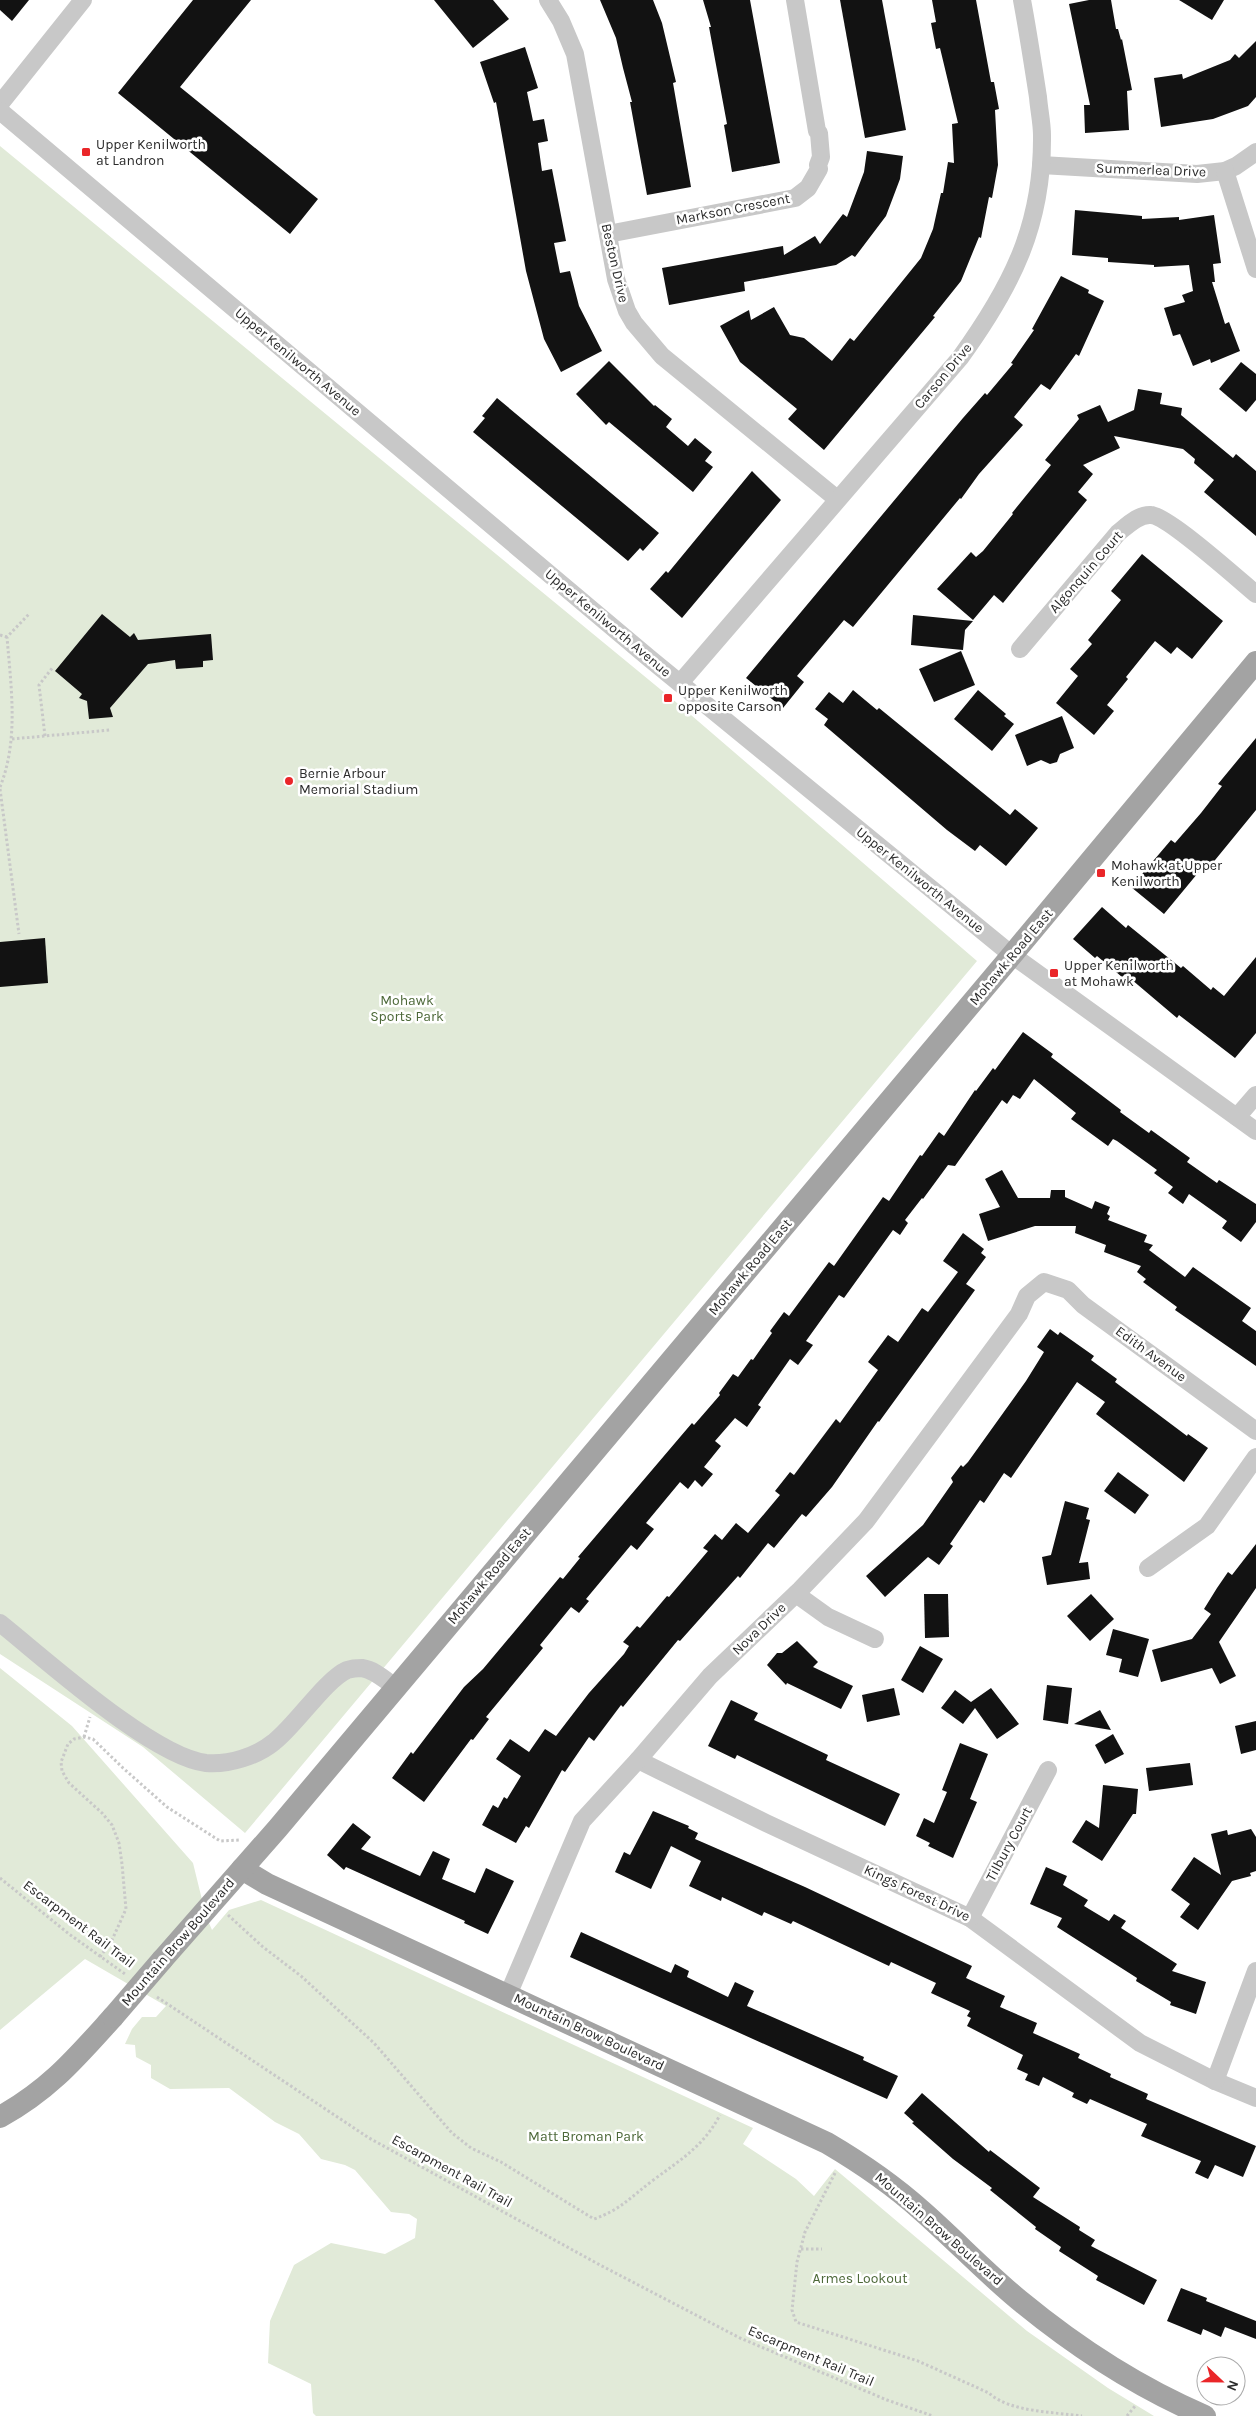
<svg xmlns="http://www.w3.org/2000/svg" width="1256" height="2416" font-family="Karla,sans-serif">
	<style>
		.green { fill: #e1ead8 }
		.building { fill: #121212 }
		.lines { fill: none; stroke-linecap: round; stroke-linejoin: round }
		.path { stroke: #c8c8c8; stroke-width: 3; stroke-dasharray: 2.5 2.5; stroke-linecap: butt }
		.minor { stroke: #c8c8c8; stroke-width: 18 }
		.major { stroke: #a3a3a3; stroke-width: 22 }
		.major-bridge { stroke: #a3a3a3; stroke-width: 22 }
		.poi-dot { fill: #ea2629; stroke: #fff; stroke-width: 2 }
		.labels { text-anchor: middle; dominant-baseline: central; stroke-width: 5; stroke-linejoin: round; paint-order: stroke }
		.poi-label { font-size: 14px; fill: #2b2b2b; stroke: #fff; text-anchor: start }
		.street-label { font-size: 14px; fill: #2b2b2b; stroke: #fff }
		.park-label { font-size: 14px; fill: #4c6838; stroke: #fff }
	</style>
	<rect width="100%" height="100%" fill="#fff"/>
	<g class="green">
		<path d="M0,146L677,703L977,961L245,1833L143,1747L0,1654Z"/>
		<path d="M0,1668L72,1726L193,1863L206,1916L212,1930L229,1910L261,1900L753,2128L743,2144L796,2179L814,2196L835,2169L1027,2331L1108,2388L1154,2416H316L313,2413L311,2384L268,2363L270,2321L294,2265L331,2243L385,2254L415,2238L417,2219L409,2214L391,2212L355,2170L345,2165L321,2159L299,2134L275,2122L229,2088L170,2089L151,2078V2065L136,2057L135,2045L125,2044L132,2029L142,2017H156L166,2006L85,1959L0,2030Z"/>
	</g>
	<g class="building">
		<path d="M0,0H29L12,21L0,10Z"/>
		<path d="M193,0H251L180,87L318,199L290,234L118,93Z"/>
		<path d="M434,0H493L509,19L473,48Z"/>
		<path d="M600,0H653L662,23L676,82L673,83L691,187L647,195L630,102H632L623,68L616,38Z"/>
		<path d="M703,0H750L780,163L732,172L724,125L727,124L709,27H711Z"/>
		<path d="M840,0H882L906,130L865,138Z"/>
		<path d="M932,0H976L991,82H994L999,109L995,110L998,165L992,198L989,197L981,238L979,237L961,281L933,316L935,317L824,450L788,419L797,409L740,362L720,326L749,310L751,320L774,307L790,335L804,338L832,361L850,338L854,341L921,258L933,229L941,193H943L948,162L954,163L952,124L958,123L940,48L936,49L931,23L936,22Z"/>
		<path d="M1089,0H1111L1116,29H1118L1121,40L1122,39L1132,90L1127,91L1129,130L1085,133L1084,105H1090L1069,4Z"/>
		<path d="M1179,0H1224L1212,20Z"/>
		<path d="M1256,41V97L1248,106L1213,119L1161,127L1154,78L1182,74L1183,79L1230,60L1235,54L1239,58Z"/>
		<path d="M525,47L538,88L527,92L533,121L544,119L548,141L538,143L542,171L552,169L566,241L554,243L560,273L570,271L579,306L602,351L561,372L544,339L526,271L496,102L494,103L480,62Z"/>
		<path d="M867,151L903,156L900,179L886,216L855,257L852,255L836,265L744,282L745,291L669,305L662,268L783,246L784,255L815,236L820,244L843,214L847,217L864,172Z"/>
		<path d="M1075,210L1142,216V219L1179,217V220L1214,215L1221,263L1213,264L1215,282H1212L1225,324L1229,322L1240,351L1211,363L1210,359L1193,366L1180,334L1173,336L1164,308L1185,302L1182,295L1193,291L1189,265L1154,267V265L1108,262V258L1072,255Z"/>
		<path d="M1061,276L1089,290L1088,293L1104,301L1079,356L1076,354L1050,390L1041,384L1014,417L1023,425L979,474L961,499L960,498L853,627L844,620L797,676L804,682L783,708L746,678L963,418L985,393L987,395L1013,364L1011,363L1034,330L1032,329Z"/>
		<path d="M609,361L654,406L655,405L672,419L666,427L688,446L695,438L712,452L705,461L713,467L693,492L609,422L606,425L576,394Z"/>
		<path d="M1241,362L1256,374V400L1246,412L1219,389Z"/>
		<path d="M1138,389L1162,393L1160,404L1182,408L1181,415L1233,458L1236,454L1256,471V536L1204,492L1214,480L1194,463L1195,459L1183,449L1114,436L1120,448L1083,465L1093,474L1078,492L1087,500L1003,603L994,595L973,620L937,589L971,552L976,557L983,551L1013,514L1012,513L1051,465L1045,460L1079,419L1077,415L1100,405L1108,422L1134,410Z"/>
		<path d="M497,398L659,533L643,551L640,548L628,561L473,432L485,418L482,416Z"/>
		<path d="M752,471L781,500L682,618L650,589L666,571L668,573Z"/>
		<path d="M1142,554L1223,621L1192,659L1177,647L1171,654L1155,641L1126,677L1128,679L1107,705L1114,711L1094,735L1056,703L1078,676L1070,669L1092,644L1088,640L1121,600L1111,591Z"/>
		<path d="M102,614L130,637L134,633L138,640L211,634L213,660L203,661V667L176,669L175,660L148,664L110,708L113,717L89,719L87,701L79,698L82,694L55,671Z"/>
		<path d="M913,615L973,621L965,630L963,650L911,645Z"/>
		<path d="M961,651L975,685L934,702L919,669Z"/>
		<path d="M853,690L877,710L879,708L1010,815L1015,809L1038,828L1006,866L980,845L975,851L947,830L824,725L828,719L815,709L829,692L843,703Z"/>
		<path d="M978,690L1006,714L1004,716L1014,724L992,751L954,719Z"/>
		<path d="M1062,716L1074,748L1060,754L1057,762L1050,764L1041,760L1027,766L1015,735Z"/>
		<path d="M1256,738V810L1211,865L1207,862L1164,914L1131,887L1171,840L1175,843L1201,813L1222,786L1218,784Z"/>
		<path d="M1102,907L1126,928L1128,925L1181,968L1183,966L1211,990L1213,987L1224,996L1256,957V1033L1235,1058L1179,1015L1177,1018L1125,974L1122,977L1097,956L1095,958L1073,939Z"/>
		<path d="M45,938L48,983L0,987V942Z"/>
		<path d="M1023,1032L1053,1054L1051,1057L1121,1110L1120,1112L1149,1133L1151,1130L1190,1158L1187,1162L1217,1183L1219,1180L1256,1204V1222L1241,1242L1222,1228L1227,1221L1189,1194L1183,1204L1168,1193L1173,1187L1154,1173L1157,1170L1117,1141L1113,1139L1108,1146L1071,1119L1076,1113L1034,1079L1020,1099L1013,1095L1007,1104L1002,1100L955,1166L948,1165L923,1199L922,1198L905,1220L908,1223L900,1235L893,1230L844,1298L839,1295L806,1341L813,1345L798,1365L790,1359L758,1405L761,1407L747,1427L735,1418L715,1441L721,1446L704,1467L713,1474L702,1487L695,1480L688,1489L680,1482L646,1523L654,1529L637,1550L631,1545L586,1599L589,1601L579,1613L571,1607L540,1645L543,1648L486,1717L489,1719L473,1740L471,1739L424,1802L392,1778L411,1752L413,1754L464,1687L483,1669L560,1577L563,1579L580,1558L578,1557L692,1423L694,1425L720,1395L719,1393L733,1374L738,1377L751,1359L753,1360L772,1333L770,1331L784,1312L789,1316L829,1262L834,1266L883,1197L889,1201L920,1155L922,1156L939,1132L944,1136L975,1090L976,1091L993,1068L995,1070Z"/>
		<path d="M1002,1170L1018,1198H1050L1051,1190H1065V1197L1092,1209L1095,1201L1110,1207L1107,1214L1110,1216L1108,1220L1147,1235L1144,1242L1153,1245L1149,1250L1185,1277L1193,1267L1251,1308L1242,1321L1256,1331V1366L1175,1310L1177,1307L1143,1282L1146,1279L1137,1272L1141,1266L1104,1252L1106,1245L1075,1233L1076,1226H1035L988,1241L979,1214L1000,1207L985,1179Z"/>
		<path d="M963,1233L984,1249L981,1253L986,1257L966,1284L975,1290L879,1422L878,1421L832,1487L806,1517L802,1514L774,1548L768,1543L740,1578L738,1576L680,1641L678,1640L623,1707L621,1705L594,1741L589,1737L565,1772L562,1770L529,1828L526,1826L516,1843L482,1825L493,1805L498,1808L504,1797L507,1799L521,1776L496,1759L510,1739L529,1752L545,1729L556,1736L589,1693L624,1654L629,1646L623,1642L637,1626L640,1628L667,1596L669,1597L708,1551L703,1548L715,1534L722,1540L736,1523L748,1533L780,1495L775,1491L790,1472L794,1475L836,1419L840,1423L878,1370L868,1362L888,1335L898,1342L922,1308L928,1312L958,1272L943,1261Z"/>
		<path d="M1050,1329L1058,1335L1060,1332L1094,1356L1091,1360L1117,1379L1115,1382L1187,1436L1188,1434L1208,1448L1184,1482L1096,1414L1105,1402L1077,1382L1011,1478L1004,1473L984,1503L980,1500L950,1544L953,1546L939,1565L928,1557L885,1597L866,1576L923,1525L953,1482L951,1478L961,1465L963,1467L968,1462L1026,1381L1044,1352L1037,1347Z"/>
		<path d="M1118,1472L1149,1495L1135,1514L1104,1491Z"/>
		<path d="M1065,1501L1089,1508L1086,1519L1090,1520L1079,1563L1088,1562L1090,1579L1047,1585L1042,1557L1051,1555Z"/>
		<path d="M1256,1544V1588L1219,1642L1236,1676L1220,1684L1212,1668L1161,1682L1152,1650L1192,1639L1211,1614L1204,1609L1217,1588L1228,1572L1232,1575Z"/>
		<path d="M924,1594H948L949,1637L925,1638Z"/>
		<path d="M1091,1594L1114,1619L1090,1641L1067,1616Z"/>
		<path d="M1113,1629L1149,1639L1138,1677L1119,1672L1122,1659L1106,1655Z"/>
		<path d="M797,1641L818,1662L813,1667L853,1686L841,1709L787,1683L786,1685L767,1665L777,1653H782Z"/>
		<path d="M920,1646L943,1659L923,1693L901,1680Z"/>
		<path d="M1047,1685L1072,1688L1068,1724L1043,1720Z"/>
		<path d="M894,1688L900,1715L867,1722L862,1695Z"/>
		<path d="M991,1688L1019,1724L997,1739L975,1708L963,1724L941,1708L955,1690L971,1702Z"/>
		<path d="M731,1700L758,1713L754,1720L828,1755L826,1760L900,1794L885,1826L737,1755L735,1759L708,1746Z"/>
		<path d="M1100,1710L1111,1730L1074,1724Z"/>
		<path d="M1256,1721V1750L1241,1754L1235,1726Z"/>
		<path d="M1113,1734L1124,1754L1105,1764L1095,1745Z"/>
		<path d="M960,1743L988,1754L970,1799L977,1802L953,1858L928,1846L930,1843L916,1836L924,1818L934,1823L947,1792L942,1790Z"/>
		<path d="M1190,1763L1193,1785L1149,1791L1146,1768Z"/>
		<path d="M1103,1785L1138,1789L1136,1814H1133L1102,1861L1072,1842L1086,1820L1099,1828Z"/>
		<path d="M653,1811L689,1826L688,1828L698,1833L695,1839L805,1887L972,1966L966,1978L1005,1996L1000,2007L1037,2023L1033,2033L1080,2054L1078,2058L1111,2074L1110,2077L1148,2094L1146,2099L1256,2146L1243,2177L1215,2165L1208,2179L1195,2173L1201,2161L1141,2136L1147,2124L1090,2099L1087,2104L1072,2097L1074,2093L1043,2077L1039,2086L1025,2080L1028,2074L1017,2069L1023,2055L967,2026L971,2018L967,2016L970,2011L931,1993L936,1983L891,1962L889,1966L793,1921L791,1924L764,1912L762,1916L722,1897L721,1901L689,1886L701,1861L671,1846L651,1889L615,1872L624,1852L630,1855Z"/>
		<path d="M353,1823L371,1837L361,1849L420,1876L433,1851L450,1859L442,1879L475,1893L486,1868L514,1881L488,1934L464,1923L465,1921L346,1867L344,1870L327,1855Z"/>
		<path d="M1251,1829L1256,1837V1871L1250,1873L1251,1876L1232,1881L1198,1930L1180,1917L1190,1904L1171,1890L1194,1857L1221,1875L1211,1834L1227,1830L1228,1835Z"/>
		<path d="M1046,1867L1067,1876L1063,1885L1088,1900L1084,1906L1109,1921L1114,1914L1126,1921L1121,1928L1177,1964L1172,1971L1206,1982L1196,2014L1170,2005L1171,2002L1136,1981L1137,1978L1057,1927L1062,1918L1030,1904Z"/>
		<path d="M581,1932L671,1973L675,1964L689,1971L687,1977L728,1997L735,1982L754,1991L747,2006L864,2057L863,2060L898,2076L887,2099L570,1957Z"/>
		<path d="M922,2093L989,2152L990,2150L1040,2188L1033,2197L1080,2227L1079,2230L1095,2240L1091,2246L1157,2280L1144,2305L1096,2280L1098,2276L1059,2251L1061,2247L1035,2229L1036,2227L990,2190L992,2188L953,2159L912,2123L914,2122L904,2113Z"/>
		<path d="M1181,2288L1207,2298L1206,2301L1256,2321V2339L1225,2327L1221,2337L1203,2329L1201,2335L1167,2321Z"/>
	</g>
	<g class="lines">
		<g class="path">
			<path d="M0,635L7,637"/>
			<path d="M45,736L39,685L53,667"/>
			<path d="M12,739L110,730"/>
			<path d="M0,787C19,740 11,687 7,637L29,614"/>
			<path d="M0,789L19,934"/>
			<path d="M84,1737L90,1717"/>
			<path d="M0,1878L69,1934L125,1974"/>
			<path d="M228,1915L263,1947L301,1976L374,2043L452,2133L471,2148L501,2162L594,2219C620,2210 631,2197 652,2181C680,2160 703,2147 720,2115"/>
			<path d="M100,1957L112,1940L126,1909L122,1864L119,1843L112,1825L102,1813L69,1783L62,1771L61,1762L68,1744L74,1739L84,1737L93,1739L123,1768L167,1807L220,1841L241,1840"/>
			<path d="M157,1997L369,2138L600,2265L740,2338L887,2400L933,2416"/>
			<path d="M835,2173L805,2232L797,2262L792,2310L796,2322L918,2361L989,2393C1009,2412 1054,2412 1082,2416"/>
			<path d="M801,2249H822"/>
			<path d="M1127,2416L1135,2406"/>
		</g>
		<g class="minor">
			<path d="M548,0L561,21L575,54L616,279L627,311L634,323L662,356L837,499"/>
			<path d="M0,104L83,0"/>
			<path d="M0,111L649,658L1012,955L1256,1131"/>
			<path d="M1041,165L1197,174L1225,171L1236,166L1256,152"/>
			<path d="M1225,171L1256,269"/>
			<path d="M608,234L795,198L808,188L819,169L818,165L821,157L819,133L817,131L795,0"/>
			<path d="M1020,649L1118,533C1128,525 1139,514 1151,515C1168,516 1238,579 1256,594"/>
			<path d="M680,683L960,358C1012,286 1043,225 1042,135C1042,123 1039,110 1038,97C1033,65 1028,32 1022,0"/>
			<path d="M1237,1117L1256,1095"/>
			<path d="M1148,1568L1207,1526L1256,1457"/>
			<path d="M796,1594L828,1617L875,1639"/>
			<path d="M0,1623C45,1659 153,1757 206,1763C229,1765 257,1756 274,1742C296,1725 325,1680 347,1670C350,1669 359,1668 362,1668C375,1670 385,1680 395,1687"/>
			<path d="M638,1760L766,1823L970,1918L1140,2043L1215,2081L1256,2098"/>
			<path d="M970,1918L1048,1770"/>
			<path d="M508,1995L582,1821L638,1760L710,1676L800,1590L866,1521L1019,1314L1027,1296L1044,1282L1068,1290L1083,1305L1256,1431"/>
			<path d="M1215,2081L1256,1971"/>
		</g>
		<g class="major">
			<path d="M242,1869L267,1884L827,2143C861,2163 892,2184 922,2211C955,2240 985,2272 1019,2300C1076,2347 1137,2387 1205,2416"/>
			<path d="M162,1960L278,1828L1012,955L1256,662"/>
			<path d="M0,2117C50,2089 75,2059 113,2017"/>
		</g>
		<path class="major-bridge" d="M113,2017L162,1960"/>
	</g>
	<g class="poi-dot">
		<rect x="81" y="147" width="10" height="10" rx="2.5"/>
		<rect x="663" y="693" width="10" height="10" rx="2.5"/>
		<circle cx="289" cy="781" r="5"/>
		<rect x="1096" y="868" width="10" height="10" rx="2.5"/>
		<rect x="1049" y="968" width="10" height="10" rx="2.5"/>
	</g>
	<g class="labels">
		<g class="poi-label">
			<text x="96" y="144">Upper Kenilworth<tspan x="96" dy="16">at Landron</tspan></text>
			<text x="678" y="690">Upper Kenilworth<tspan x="678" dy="16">opposite Carson</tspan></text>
			<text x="299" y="773">Bernie Arbour<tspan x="299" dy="16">Memorial Stadium</tspan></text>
			<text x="1111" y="865">Mohawk at Upper<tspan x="1111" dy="16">Kenilworth</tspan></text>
			<text x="1064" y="965">Upper Kenilworth<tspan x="1064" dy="16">at Mohawk</tspan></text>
		</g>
		<g class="street-label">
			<text transform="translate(1151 170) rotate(2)">Summerlea Drive</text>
			<text transform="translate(733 209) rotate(-11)">Markson Crescent</text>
			<text transform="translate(615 263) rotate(77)">Beston Drive</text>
			<text transform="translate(298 362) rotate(40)">Upper Kenilworth Avenue</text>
			<text transform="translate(943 376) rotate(-50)">Carson Drive</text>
			<text transform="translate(1086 572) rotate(-49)">Algonquin Court</text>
			<text transform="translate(608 623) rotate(40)">Upper Kenilworth Avenue</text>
			<text transform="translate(920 880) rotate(39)">Upper Kenilworth Avenue</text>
			<text transform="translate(1011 957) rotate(-50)">Mohawk Road East</text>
			<text transform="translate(750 1267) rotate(-50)">Mohawk Road East</text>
			<text transform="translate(1151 1354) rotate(36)">Edith Avenue</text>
			<text transform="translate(489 1576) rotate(-50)">Mohawk Road East</text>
			<text transform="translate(759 1629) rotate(-44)">Nova Drive</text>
			<text transform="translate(1009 1844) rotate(-62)">Tilbury Court</text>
			<text transform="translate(917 1893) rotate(25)">Kings Forest Drive</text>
			<text transform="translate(79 1924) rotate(37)">Escarpment Rail Trail</text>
			<text transform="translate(178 1942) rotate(-49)">Mountain Brow Boulevard</text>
			<text transform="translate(589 2032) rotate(25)">Mountain Brow Boulevard</text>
			<text transform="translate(452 2171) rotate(29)">Escarpment Rail Trail</text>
			<text transform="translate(939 2229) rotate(41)">Mountain Brow Boulevard</text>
			<text transform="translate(811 2356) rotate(23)">Escarpment Rail Trail</text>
		</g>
		<g class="park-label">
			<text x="407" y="1000">Mohawk<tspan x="407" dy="16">Sports Park</tspan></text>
			<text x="586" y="2136">Matt Broman Park</text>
			<text x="860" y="2278">Armes Lookout</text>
		</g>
	</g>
	<g transform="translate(1221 2381) rotate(112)"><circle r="24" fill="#ffffff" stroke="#aaaaaa"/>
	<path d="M0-4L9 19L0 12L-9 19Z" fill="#ea2629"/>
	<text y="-8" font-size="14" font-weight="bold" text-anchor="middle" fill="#2b2b2b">N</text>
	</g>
</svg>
